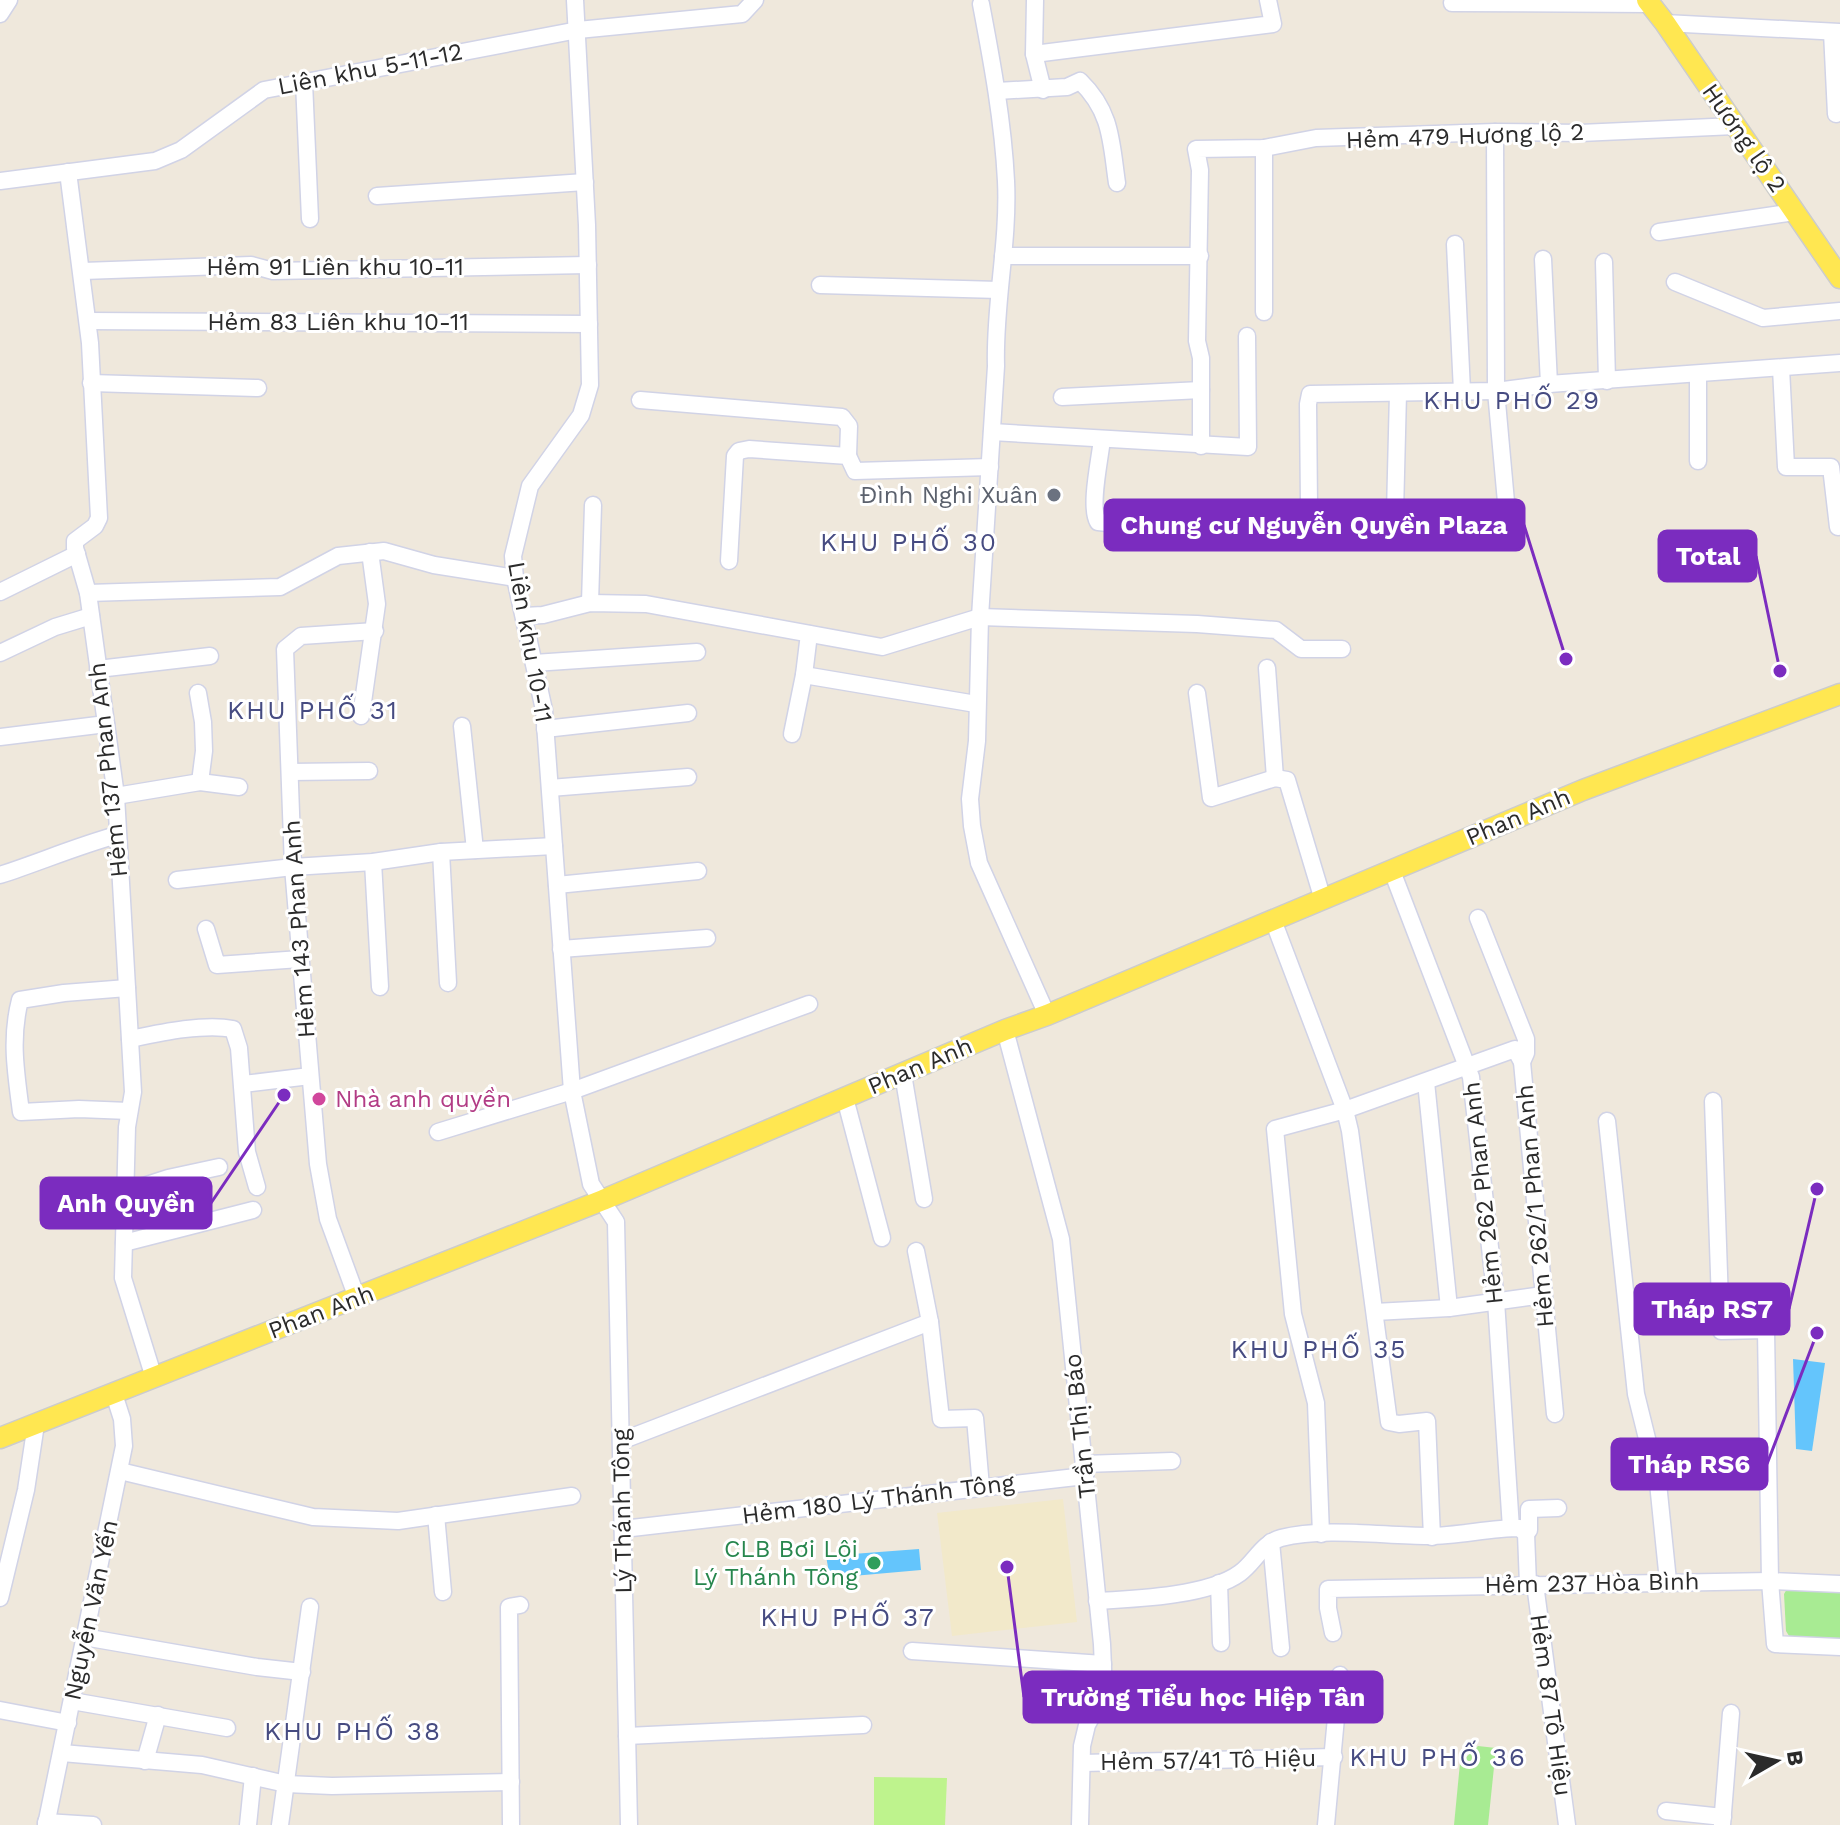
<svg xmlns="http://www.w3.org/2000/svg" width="1840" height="1825" font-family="'Work Sans',sans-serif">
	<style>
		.education { fill: #f2e9ca }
		.green { fill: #a8eb93 }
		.pitch { fill: #bef38d }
		.water { fill: #64c5fc }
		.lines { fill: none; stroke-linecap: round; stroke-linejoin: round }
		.minor-casing { stroke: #d1d3e6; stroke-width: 19 }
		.major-casing { stroke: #ccc; stroke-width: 23 }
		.minor { stroke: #fff; stroke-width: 16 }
		.major { stroke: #ffe751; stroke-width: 20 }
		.worship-dot { fill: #6b7280; stroke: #fff; stroke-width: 3 }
		.hotel-dot { fill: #d1479c; stroke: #fff; stroke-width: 3 }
		.leisure-dot { fill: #2e9e5b; stroke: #fff; stroke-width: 3 }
		.labels { text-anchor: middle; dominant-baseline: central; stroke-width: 6; stroke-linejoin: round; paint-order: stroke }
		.street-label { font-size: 24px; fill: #2b2b2b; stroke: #fff }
		.worship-label { font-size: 24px; fill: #5b616d; stroke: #fff; text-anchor: end }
		.hotel-label { font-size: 24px; fill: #b23c85; stroke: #fff; text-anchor: start }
		.leisure-label { font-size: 24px; fill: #27864d; stroke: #fff; text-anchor: end }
		.neighbourhood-label { font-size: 26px; letter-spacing: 2px; fill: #464b81; stroke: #fff }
		.leader { fill: none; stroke: #7b2cbf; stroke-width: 3 }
		.callout-dot { fill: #7b2cbf; stroke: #fff; stroke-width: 3 }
		.callout { fill: #7b2cbf; stroke: #7b2cbf; stroke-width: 3 }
		.callout-label { font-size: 26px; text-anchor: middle; font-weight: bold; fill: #fff }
	</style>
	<rect width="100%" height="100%" fill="#efe8dc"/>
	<path class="education" d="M1063,1499L1077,1622L952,1636L937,1513Z"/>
	<g class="green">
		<path d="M1787,1589H1840V1642L1791,1639L1786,1631L1784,1594Z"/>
		<path d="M1478,1746L1496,1748L1488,1825H1454L1460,1763Z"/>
	</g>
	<path class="pitch" d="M874,1777L947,1778L945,1825H874Z"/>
	<g class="water">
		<path d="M1793,1359L1825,1363L1812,1451L1796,1449Z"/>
		<path d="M919,1549L921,1570L830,1578L826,1556Z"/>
	</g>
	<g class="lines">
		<defs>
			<g id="minor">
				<path d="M575,0L587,225L590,385L581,415L530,486L513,556L515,578L544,710L572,1091L591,1184L616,1222L629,1825"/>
				<path d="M1035,0L1034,54L1043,90"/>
				<path d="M1452,3L1650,4"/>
				<path d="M981,4C992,62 1003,121 1006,181C1009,243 994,305 996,366L980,617L977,741L970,799L972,826L979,863L1047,1015"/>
				<path d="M0,14L9,0"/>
				<path d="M1665,23L1840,32"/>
				<path d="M1832,32L1836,114"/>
				<path d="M1034,54L1273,24L1268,0"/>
				<path d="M304,82L310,219"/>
				<path d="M997,91L1067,87L1080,81C1112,112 1111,142 1117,183"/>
				<path d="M1495,132L1496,391L1506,502"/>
				<path d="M68,172L90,343L99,518L95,526L75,541V548L88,593L116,796L133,1092L127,1127L123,1278L154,1378"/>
				<path d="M0,181L155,161L181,150L264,90L578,30L742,14L755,0"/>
				<path d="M377,196L585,182"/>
				<path d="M1659,232L1795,212"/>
				<path d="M1455,244L1462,391"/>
				<path d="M1003,256H1200"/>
				<path d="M1543,259L1549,384"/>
				<path d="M1604,262L1607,381"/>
				<path d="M83,271L251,265L273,271L588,265"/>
				<path d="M1675,282L1763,318L1840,311"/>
				<path d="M820,285L999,290"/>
				<path d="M1264,312V148"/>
				<path d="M88,321L589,324"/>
				<path d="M1781,368L1786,467H1831L1838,527"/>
				<path d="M91,383L258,388"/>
				<path d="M1062,397L1201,390"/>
				<path d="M640,400L842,417L849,426L848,456"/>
				<path d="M992,432L1248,447L1247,336"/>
				<path d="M1102,439C1100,459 1089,507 1098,522L1175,530"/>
				<path d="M1201,446V358L1197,341L1200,170L1196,149L1264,148L1316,138L1495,132L1580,133L1735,126"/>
				<path d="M1698,461V374"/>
				<path d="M1309,506L1308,404L1310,394L1496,391L1549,384L1840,363"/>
				<path d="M1395,513L1398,393"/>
				<path d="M729,561L735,456L739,451L749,449L848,456L855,471L990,467"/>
				<path d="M0,592L77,554"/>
				<path d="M88,593L280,587L338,556L384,551L434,565L515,578"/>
				<path d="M590,603L593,505"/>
				<path d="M524,616L543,615L590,603L646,604L882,647L980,617L1197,624L1276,630L1301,649H1342"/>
				<path d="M0,653L55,627L91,616"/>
				<path d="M534,663L697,652"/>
				<path d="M1267,668L1275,778"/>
				<path d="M98,669L210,656"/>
				<path d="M804,675L976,704"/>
				<path d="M198,693L203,722L204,751L200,782"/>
				<path d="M1197,693L1211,798L1275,778L1287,780L1323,900"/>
				<path d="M361,716L377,604L370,552"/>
				<path d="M462,726L475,850"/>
				<path d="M545,729L688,713"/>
				<path d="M792,734L804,675L809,634"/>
				<path d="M0,737L106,724"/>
				<path d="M290,772L369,771"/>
				<path d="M550,788L688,777"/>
				<path d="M116,796L200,782L239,787"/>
				<path d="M441,852L448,983"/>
				<path d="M373,862L380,987"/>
				<path d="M1392,871L1471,1077L1496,1301L1511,1528"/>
				<path d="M0,875C40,862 77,846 117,835"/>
				<path d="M177,880L293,867L373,862L441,852L554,846"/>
				<path d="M557,885L698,871"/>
				<path d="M1478,918L1526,1039V1053L1522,1062"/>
				<path d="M1273,920L1345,1110L1350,1131L1389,1422L1399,1424L1427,1421L1432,1537"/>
				<path d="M206,929L217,965L300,959"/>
				<path d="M561,949L707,938"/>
				<path d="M127,988L64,993L20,1000C10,1039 16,1073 21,1112L79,1109L129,1111"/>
				<path d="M1005,1030L1061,1239L1102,1644L1104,1693L1087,1725L1082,1746L1080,1825"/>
				<path d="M130,1039C159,1033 204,1023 233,1029L239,1048L247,1152L257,1187"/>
				<path d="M903,1074L924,1199"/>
				<path d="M1426,1082L1449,1308"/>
				<path d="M243,1084L310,1076"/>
				<path d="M845,1098L882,1238"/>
				<path d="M1713,1101L1721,1331L1766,1330L1770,1581L1840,1584"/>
				<path d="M1607,1121L1636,1394L1658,1483L1668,1581"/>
				<path d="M438,1132L572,1091L809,1004"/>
				<path d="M125,1192L168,1178L219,1167"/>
				<path d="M124,1243L253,1210"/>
				<path d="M916,1251L930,1322L941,1419L975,1418L981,1487"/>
				<path d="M357,1298L328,1219L318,1164L293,867L285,649L301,636L375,631"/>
				<path d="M1375,1312L1449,1308L1543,1295"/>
				<path d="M621,1441L930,1322"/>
				<path d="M1084,1464L1172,1461"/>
				<path d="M120,1471L313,1517L398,1521L572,1496"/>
				<path d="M436,1515L443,1592"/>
				<path d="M623,1529L1085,1476"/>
				<path d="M1321,1534L1316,1403L1293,1314L1275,1129L1345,1110L1515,1049L1522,1062L1555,1414"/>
				<path d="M1526,1534L1529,1530V1509L1558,1508"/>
				<path d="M1271,1542L1281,1648"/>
				<path d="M1219,1583L1221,1643"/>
				<path d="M1535,1584L1567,1825"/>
				<path d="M0,1598L26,1490L36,1424"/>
				<path d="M1097,1601C1135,1599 1209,1596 1240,1573C1255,1562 1262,1543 1281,1538C1325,1527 1383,1536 1428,1536C1459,1536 1489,1528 1520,1528L1526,1534L1528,1584"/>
				<path d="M1333,1633L1328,1608V1589L1770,1581L1775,1644L1840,1647"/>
				<path d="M84,1637L257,1667L302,1672"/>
				<path d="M912,1651L1103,1664"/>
				<path d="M72,1701L227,1728"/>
				<path d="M0,1710L68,1723"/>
				<path d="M627,1736L863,1725"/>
				<path d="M62,1753L202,1765L286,1784L332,1786L511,1782"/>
				<path d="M145,1761L158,1715"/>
				<path d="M1082,1763L1334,1757"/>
				<path d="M1666,1811L1723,1817"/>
				<path d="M46,1822L93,1825"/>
				<path d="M46,1825L124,1446L122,1419L114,1394"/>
				<path d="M248,1825L253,1776"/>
				<path d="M280,1825L310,1607"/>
				<path d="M511,1825L509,1607L520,1605"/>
				<path d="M1326,1825L1340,1675"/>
				<path d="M1722,1825L1731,1713"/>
			</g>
			<g id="major">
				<path d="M1647,0L1665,23L1840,278"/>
				<path d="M0,1438L603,1200L1005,1030L1047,1015L1583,790L1840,694"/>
			</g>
		</defs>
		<use href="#minor" class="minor-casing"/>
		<use href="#major" class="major-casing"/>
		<use href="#minor" class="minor"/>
		<use href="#major" class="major"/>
	</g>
	<circle class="worship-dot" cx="1054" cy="495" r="8"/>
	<circle class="hotel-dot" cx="319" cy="1099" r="8"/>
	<circle class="leisure-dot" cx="874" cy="1563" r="8"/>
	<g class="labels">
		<g class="street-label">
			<text transform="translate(370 69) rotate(-11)">Liên khu 5-11-12</text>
			<text transform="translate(1465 136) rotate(-2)">Hẻm 479 Hương lộ 2</text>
			<text transform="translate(1744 138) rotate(55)">Hương lộ 2</text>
			<text x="335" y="267">Hẻm 91 Liên khu 10-11</text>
			<text x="338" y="322">Hẻm 83 Liên khu 10-11</text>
			<text transform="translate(530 642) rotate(80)">Liên khu 10-11</text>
			<text transform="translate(108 770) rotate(-96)">Hẻm 137 Phan Anh</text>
			<text transform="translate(1518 817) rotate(-23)">Phan Anh</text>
			<text transform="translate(299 929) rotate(-94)">Hẻm 143 Phan Anh</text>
			<text transform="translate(920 1066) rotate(-23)">Phan Anh</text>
			<text transform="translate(1483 1193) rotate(-96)">Hẻm 262 Phan Anh</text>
			<text transform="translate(1535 1206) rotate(-95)">Hẻm 262/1 Phan Anh</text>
			<text transform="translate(321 1312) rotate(-21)">Phan Anh</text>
			<text transform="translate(1080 1426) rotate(-96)">Trần Thị Báo</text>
			<text transform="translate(878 1499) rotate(-7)">Hẻm 180 Lý Thánh Tông</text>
			<text transform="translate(622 1511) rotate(-91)">Lý Thánh Tông</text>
			<text transform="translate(1592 1583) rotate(-1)">Hẻm 237 Hòa Bình</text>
			<text transform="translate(91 1610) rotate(-78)">Nguyễn Văn Yến</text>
			<text transform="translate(1551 1705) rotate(82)">Hẻm 87 Tô Hiệu</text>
			<text transform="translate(1208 1760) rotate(-1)">Hẻm 57/41 Tô Hiệu</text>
		</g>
		<g class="worship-label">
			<text x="1038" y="495">Đình Nghi Xuân</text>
		</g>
		<g class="hotel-label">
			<text x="335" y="1099">Nhà anh quyền</text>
		</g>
		<g class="leisure-label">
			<text x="858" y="1549">CLB Bơi Lội<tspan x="858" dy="28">Lý Thánh Tông</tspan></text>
		</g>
		<g class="neighbourhood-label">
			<text x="1512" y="400">KHU PHỐ 29</text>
			<text x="909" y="542">KHU PHỐ 30</text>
			<text x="313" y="710">KHU PHỐ 31</text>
			<text x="1319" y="1349">KHU PHỐ 35</text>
			<text x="848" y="1617">KHU PHỐ 37</text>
			<text x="353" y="1731">KHU PHỐ 38</text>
			<text x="1438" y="1757">KHU PHỐ 36</text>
		</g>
	</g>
	<path class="leader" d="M1566 659L1524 525M1780 671L1756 556M284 1095L211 1203M1817 1189L1789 1309M1817 1333L1767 1464M1007 1567L1024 1697"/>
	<g class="callout-dot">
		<circle cx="1566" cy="659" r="8"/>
		<circle cx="1780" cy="671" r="8"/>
		<circle cx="284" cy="1095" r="8"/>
		<circle cx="1817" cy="1189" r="8"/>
		<circle cx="1817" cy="1333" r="8"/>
		<circle cx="1007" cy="1567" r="8"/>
	</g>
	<g class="callout">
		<rect x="1105" y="500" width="419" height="50" rx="8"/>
		<rect x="1659" y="531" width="97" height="50" rx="8"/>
		<rect x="41" y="1178" width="170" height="50" rx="8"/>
		<rect x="1635" y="1284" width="154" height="50" rx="8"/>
		<rect x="1612" y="1439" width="155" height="50" rx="8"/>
		<rect x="1024" y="1672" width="358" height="50" rx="8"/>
	</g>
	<g class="callout-label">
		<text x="1314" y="534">Chung cư Nguyễn Quyền Plaza</text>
		<text x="1708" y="565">Total</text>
		<text x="126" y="1212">Anh Quyền</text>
		<text x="1712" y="1318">Tháp RS7</text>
		<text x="1689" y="1473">Tháp RS6</text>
		<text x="1203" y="1706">Trường Tiểu học Hiệp Tân</text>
	</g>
	<g transform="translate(1776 1761) rotate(81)" stroke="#ffffff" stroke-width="6" paint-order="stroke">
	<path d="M0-6L14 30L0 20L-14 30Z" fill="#2b2b2b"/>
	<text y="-12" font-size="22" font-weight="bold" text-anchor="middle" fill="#2b2b2b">B</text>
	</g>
</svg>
